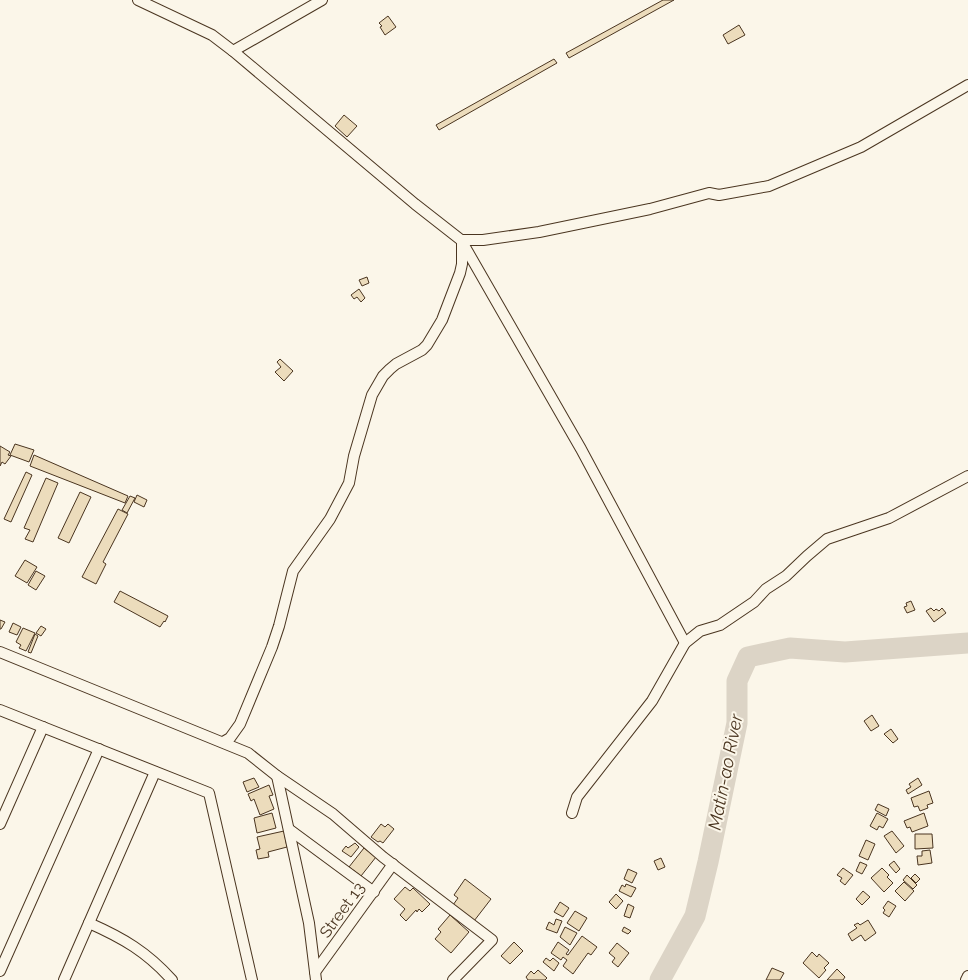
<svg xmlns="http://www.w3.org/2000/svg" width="968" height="980" font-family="Raleway,sans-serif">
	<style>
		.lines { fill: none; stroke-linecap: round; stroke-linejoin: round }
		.river { stroke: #dcd4c6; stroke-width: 21 }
		.building { fill: #ecdcbc; stroke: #4a3520 }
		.street-casing { stroke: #4a3520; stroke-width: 12 }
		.street { stroke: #fbf6e9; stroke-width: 10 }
		.labels { text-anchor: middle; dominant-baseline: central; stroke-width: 4; stroke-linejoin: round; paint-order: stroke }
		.street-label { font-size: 16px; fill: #4a3520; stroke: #fbf6e9 }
		.water-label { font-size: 18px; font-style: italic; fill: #4a3520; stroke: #fbf6e9 }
	</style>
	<rect width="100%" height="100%" fill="#fbf6e9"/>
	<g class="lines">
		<path class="river" d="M660,980L695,916L708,862L737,723V681L748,657L790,648L845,652L968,643"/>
	</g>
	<g class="building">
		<path d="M663,0H674L569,58L566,53Z"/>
		<path d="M388,16L396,27L385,35L380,27L382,26L379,23Z"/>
		<path d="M739,25L745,35L728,44L723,35Z"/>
		<path d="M554,59L557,63L439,130L436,125Z"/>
		<path d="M344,115L357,126L347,137L335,126Z"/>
		<path d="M367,277L369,283L362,286L359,280Z"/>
		<path d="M359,289L365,298L361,302L357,297L354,299L351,295Z"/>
		<path d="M280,359L293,371L284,381L275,372L281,367L277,362Z"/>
		<path d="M15,444L34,450L29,462L10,455Z"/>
		<path d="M0,446L10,452L8,455L11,456L5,464L2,462L0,466Z"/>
		<path d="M34,455L128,496L125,503L30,466Z"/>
		<path d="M26,472L32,475L11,522L4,519Z"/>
		<path d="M46,478L58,483L33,542L25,539L30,530L24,528Z"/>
		<path d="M80,492L91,497L69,543L58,538Z"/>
		<path d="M137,495L147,500L144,507L134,502Z"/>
		<path d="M130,496L135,498L127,513L122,510Z"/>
		<path d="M118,509L128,514L103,562L106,564L96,584L82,577Z"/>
		<path d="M25,560L37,567L27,583L15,576Z"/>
		<path d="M36,571L45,576L36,590L28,585Z"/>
		<path d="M120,591L168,616L165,622L164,621L160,627L114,602Z"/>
		<path d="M911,601L915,610L907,613L904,607L907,606L906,603Z"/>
		<path d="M931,608L934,611L936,609L939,611L942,608L946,613L934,622L926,611Z"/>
		<path d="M0,620L5,622L1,629H0Z"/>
		<path d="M13,623L21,627L17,635L9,632Z"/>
		<path d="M41,626L46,629L41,636L36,633Z"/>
		<path d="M23,628L35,633L26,651L19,648L21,645L16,642Z"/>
		<path d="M35,634L38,636L31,653L28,652Z"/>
		<path d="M872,715L879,726L871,731L864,721Z"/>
		<path d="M891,729L898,739L893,743L884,734Z"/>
		<path d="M254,778L259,787L247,792L243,782Z"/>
		<path d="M918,778L922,785L908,794L906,790L911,787L909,784Z"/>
		<path d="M269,785L273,795L269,796L274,809L260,815L254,799L251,801L248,794Z"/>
		<path d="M929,791L933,803L927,805L928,808L920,811L918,806L914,807L911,798Z"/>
		<path d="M878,804L889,809L886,816L875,810Z"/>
		<path d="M272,813L276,828L257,833L254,818Z"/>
		<path d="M877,813L888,819L883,828L879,826L877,830L870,826Z"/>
		<path d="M924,813L928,826L912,832L910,827L907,828L904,821Z"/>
		<path d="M381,824L385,827L388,824L394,829L383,843L380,841L378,842L371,837Z"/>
		<path d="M284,831L287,847L268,852L269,857L258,859L256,850L260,849L257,837Z"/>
		<path d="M892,831L904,846L896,853L884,836Z"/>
		<path d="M915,834H932L933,848L915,849Z"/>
		<path d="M866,840L875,844L868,860L859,856Z"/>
		<path d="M355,843L359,847L351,857L342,851L346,846L348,848Z"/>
		<path d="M364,848L376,857L361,876L349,867Z"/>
		<path d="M930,850L932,863L918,865L917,856H922V851Z"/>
		<path d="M661,858L665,867L658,870L654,861Z"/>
		<path d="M894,861L900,869L896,873L889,865Z"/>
		<path d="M860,862L867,865L862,874L856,871Z"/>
		<path d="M843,868L853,875L845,885L840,881L842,878L837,875Z"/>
		<path d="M882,868L889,875L887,877L893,883L884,892L871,878Z"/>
		<path d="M628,869L637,873L632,883L624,879Z"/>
		<path d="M915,874L920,879L916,883L911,878Z"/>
		<path d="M907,875L917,885L913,889L903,880Z"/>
		<path d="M465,879L491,899L474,921L453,905L458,898L454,895Z"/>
		<path d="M904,882L914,891L905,901L895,891Z"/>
		<path d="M626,884L636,888L631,897L619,891L622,885L625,887Z"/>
		<path d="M405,887L410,891L413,888L430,904L422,912L419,909L417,912L416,910L406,921L400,915L405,909L394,899Z"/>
		<path d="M863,891L870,897L862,905L856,899Z"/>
		<path d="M616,894L623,901L616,909L609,902Z"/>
		<path d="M888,901L896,906L889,917L883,913L885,910L883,908Z"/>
		<path d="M560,902L569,908L563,917L554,912Z"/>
		<path d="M628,904L634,907L630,918L624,916Z"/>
		<path d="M575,911L587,918L579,931L567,923Z"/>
		<path d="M450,915L469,932L451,953L435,939L441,932L438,929Z"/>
		<path d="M556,919L562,921L557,933L546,929L549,922L554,925Z"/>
		<path d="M868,920L876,933L865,941L861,935L852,941L848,934L857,928L854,925L858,923L860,925Z"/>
		<path d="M565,927L577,933L570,945L560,937Z"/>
		<path d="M624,927L631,931L628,934L622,931Z"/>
		<path d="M582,936L597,947L591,955L588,953L573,974L563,966L567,960L563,957L561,960L551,953L558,942L569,950L566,954L568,955Z"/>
		<path d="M514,942L523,951L510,964L501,956Z"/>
		<path d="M617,943L629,953L618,967L612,962L615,958L609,953Z"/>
		<path d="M812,952L817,957L819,954L829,963L824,968L826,970L819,978L803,963Z"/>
		<path d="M546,958L550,961L553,958L559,963L554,971L543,962Z"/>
		<path d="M772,968L784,973L780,980H766Z"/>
		<path d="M837,969L845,977L843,980H827Z"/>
		<path d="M538,970L547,978L545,980H528L526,977L531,971L534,974Z"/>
	</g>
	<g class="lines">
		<defs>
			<g id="street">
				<path d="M138,0L212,35L233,51L415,204L461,240L581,449L685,643"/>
				<path d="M233,51L322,0"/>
				<path d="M461,240H483L539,232L650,209L709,193L719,195L769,186L861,147L968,85"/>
				<path d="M0,652L248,753L277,776L333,814L383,857L492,940L453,980"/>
				<path d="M0,710L209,793L252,980"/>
				<path d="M223,742L230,738L240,724L272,647L279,626L293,571L330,519L349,483L354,456L372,395L383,376L390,369L396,364L422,350L427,345L442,320L460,273L462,264V243"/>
				<path d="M277,776L309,923L316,980"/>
				<path d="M572,813L577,797L652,701L685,643L700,631L720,625L754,602L766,589L786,576L807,556L827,539L889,518L968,476"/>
				<path d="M0,824L43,727"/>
				<path d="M290,830L374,892"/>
				<path d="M89,923C123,938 147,952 172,980"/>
				<path d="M0,971L99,749"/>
				<path d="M315,972L393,864"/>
				<path d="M64,980L155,772"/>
				<path d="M966,980L968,976"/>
			</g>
		</defs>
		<use href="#street" class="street-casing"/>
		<use href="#street" class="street"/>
	</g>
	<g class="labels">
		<g class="street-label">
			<text transform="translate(342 910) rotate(-54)">Street 13</text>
		</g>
		<g class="water-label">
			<text transform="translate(725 772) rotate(-79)">Matin-ao River</text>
		</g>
	</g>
</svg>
